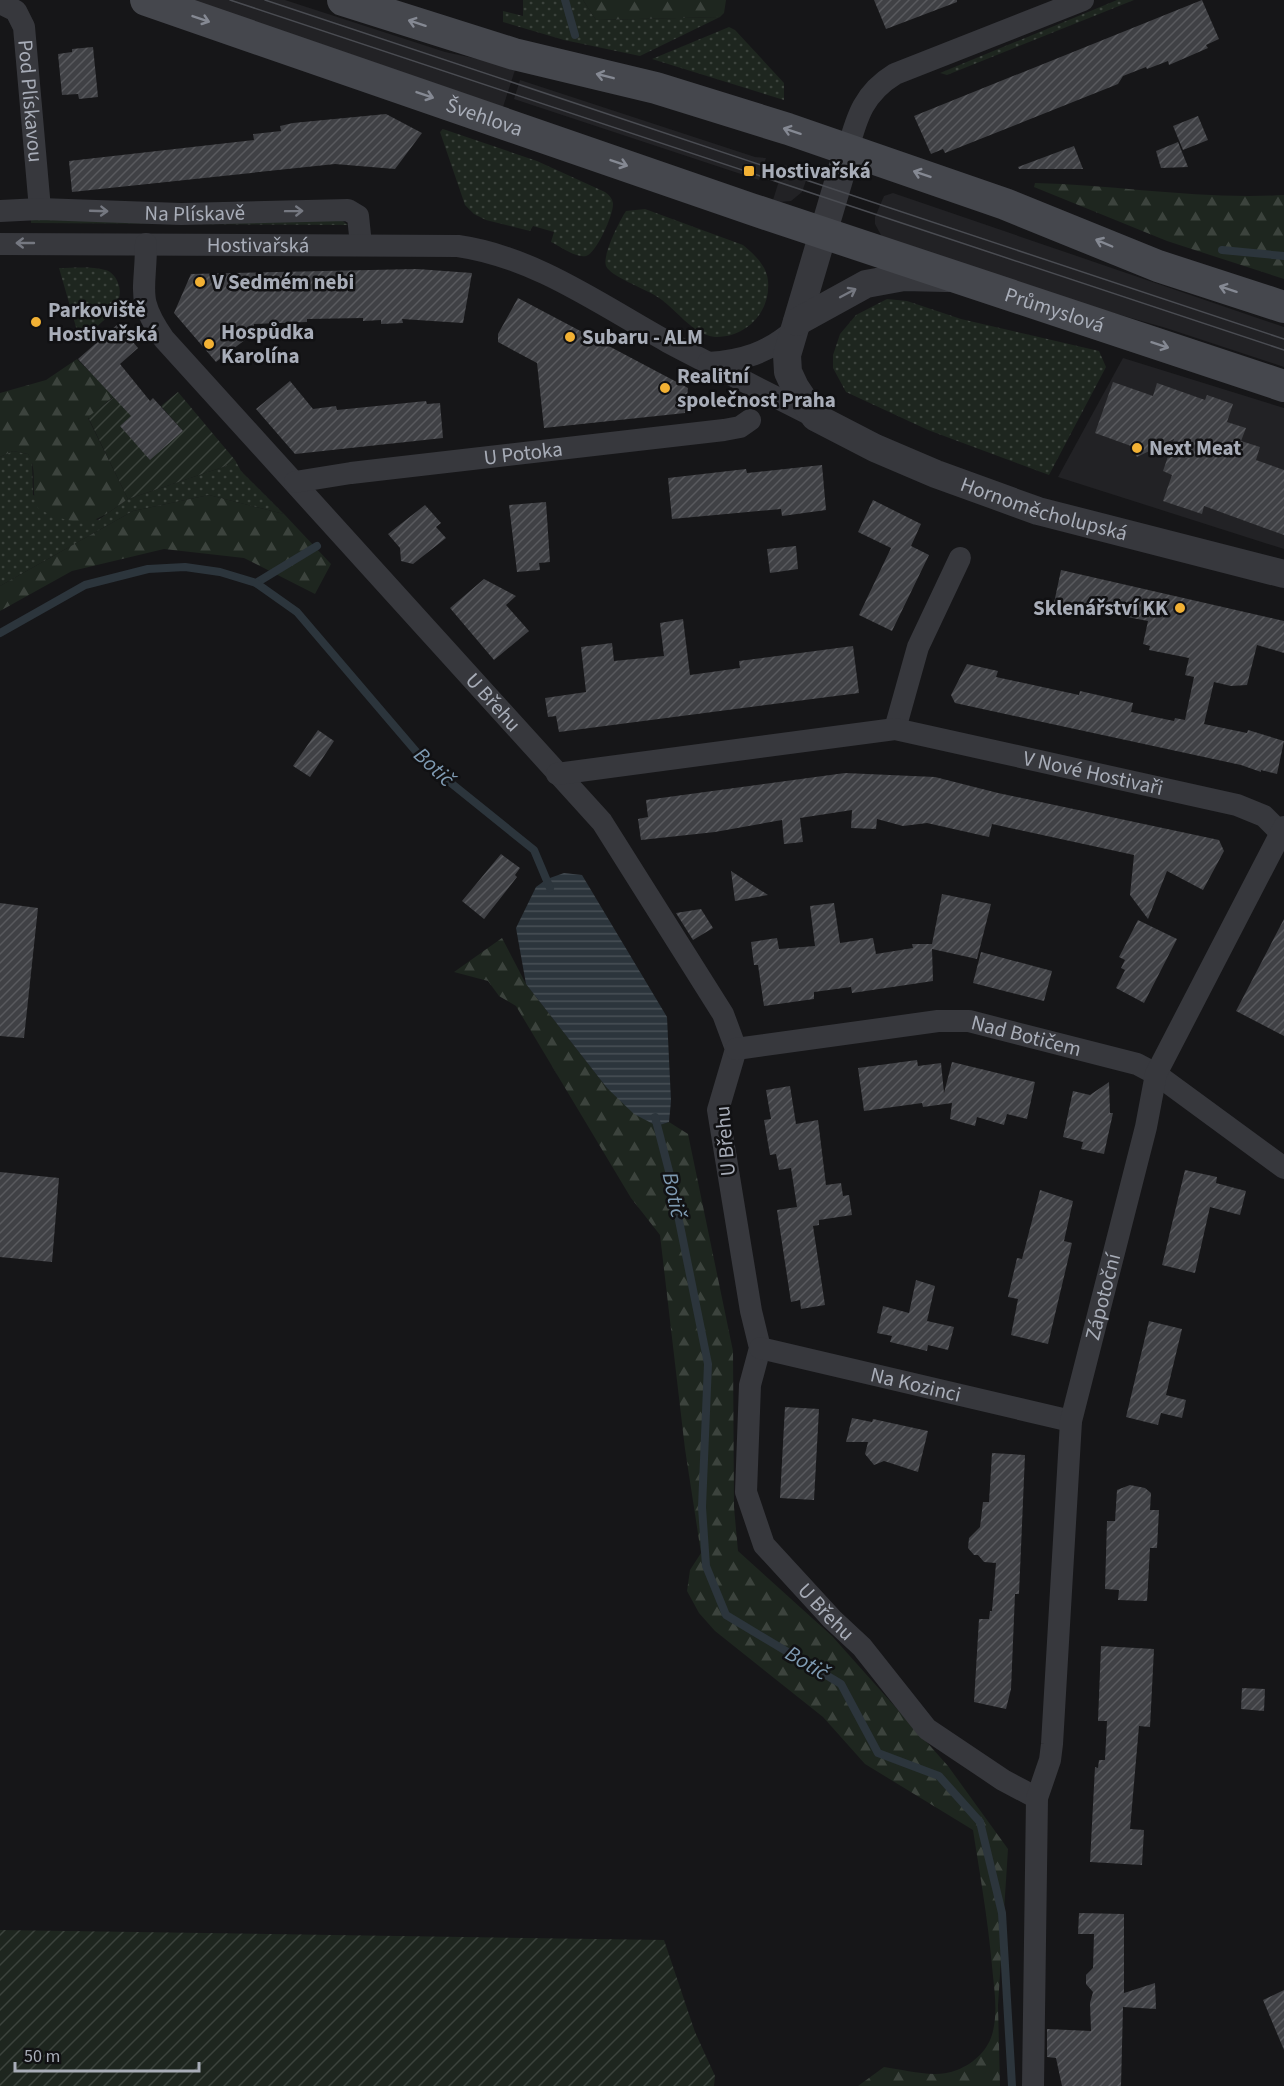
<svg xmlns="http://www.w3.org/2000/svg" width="1284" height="2086" font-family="'Source Sans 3',sans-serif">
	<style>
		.built { fill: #222225 }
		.grass { fill: url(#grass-dots) }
		.forest { fill: url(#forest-firs) }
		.garden { fill: url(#garden-furrows) }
		.water { fill: url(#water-rules) }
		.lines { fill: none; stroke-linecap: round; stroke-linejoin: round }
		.stream { stroke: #2c353c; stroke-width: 8 }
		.building { fill: url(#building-hatch) }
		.minor { stroke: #37383d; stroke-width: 22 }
		.tertiary { stroke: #37383d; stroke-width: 28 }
		.secondary { stroke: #45474d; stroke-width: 32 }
		.tram { stroke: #4a4c52; stroke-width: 1.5 }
		.oneway { stroke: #858993 }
		.oneway2 { stroke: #757881 }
		.poi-dot { fill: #f2b134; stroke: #111113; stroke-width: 2 }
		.labels { text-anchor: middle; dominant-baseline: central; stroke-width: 5; stroke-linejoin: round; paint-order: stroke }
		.street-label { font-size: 21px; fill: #a8adb8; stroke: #111113 }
		.poi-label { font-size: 21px; font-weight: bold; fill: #a8adb8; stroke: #111113; text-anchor: start }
		.water-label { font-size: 22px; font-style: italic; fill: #7f9bb3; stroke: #111113 }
	</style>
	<defs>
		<pattern id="grass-dots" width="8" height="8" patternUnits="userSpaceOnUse" patternTransform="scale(1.5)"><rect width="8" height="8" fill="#1e261f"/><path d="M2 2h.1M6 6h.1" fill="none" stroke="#3c433d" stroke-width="1.8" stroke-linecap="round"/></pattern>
		<pattern id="forest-firs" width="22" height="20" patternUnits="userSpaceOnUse" patternTransform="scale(1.5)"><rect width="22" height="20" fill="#1e261f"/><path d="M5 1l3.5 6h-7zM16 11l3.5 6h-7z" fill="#3c433d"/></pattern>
		<pattern id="garden-furrows" width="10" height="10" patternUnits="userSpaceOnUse" patternTransform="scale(1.5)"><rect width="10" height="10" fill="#1e261f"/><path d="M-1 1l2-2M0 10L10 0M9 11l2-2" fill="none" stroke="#3c433d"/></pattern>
		<pattern id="water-rules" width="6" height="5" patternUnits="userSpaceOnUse" patternTransform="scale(1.5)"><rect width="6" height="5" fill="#2c353c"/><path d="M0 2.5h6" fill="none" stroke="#485056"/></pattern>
		<pattern id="building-hatch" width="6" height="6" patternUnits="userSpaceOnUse" patternTransform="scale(1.5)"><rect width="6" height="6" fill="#404145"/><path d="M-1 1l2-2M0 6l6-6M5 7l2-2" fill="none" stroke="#595a5e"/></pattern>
	</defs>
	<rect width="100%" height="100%" fill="#161618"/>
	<g class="built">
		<path d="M192,0H285L445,52L516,67L503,107Z"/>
		<path d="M520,80L755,157L766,158L759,180L514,99Z"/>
		<path d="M784,165L809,172L802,192L791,201L779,202L773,200Z"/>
		<path d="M893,193L1284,327V367L1166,328L1047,294L882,237L875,224V217L884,196Z"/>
		<path d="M1123,358L1284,408V549L1058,477Z"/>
	</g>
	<g class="grass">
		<path d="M523,0H583L596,20L720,17L640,56L564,40L503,22V11L523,16Z"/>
		<path d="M1117,0H1134L947,75L940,73Z"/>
		<path d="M729,27L735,30L784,83V100L652,59Z"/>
		<path d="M443,129L537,161L605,192C609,195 612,198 613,203C614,214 596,254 586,256C575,258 560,246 551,242L554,232L533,226L530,231L486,220L474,214L465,205L440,132Z"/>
		<path d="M645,209L743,245C754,254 767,266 768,281C771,312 746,338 715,337C692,335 675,307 656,296C645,289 610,276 606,266C602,255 620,220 626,211Z"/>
		<path d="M31,215L340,219L348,225L31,223Z"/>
		<path d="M59,268C73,268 92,266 105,270C111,271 116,277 118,283C128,307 95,327 80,341Z"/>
		<path d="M887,299L907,301L961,319L1099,351L1106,367L1049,475L928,430L846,392L833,368V355L840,334L856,315Z"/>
		<path d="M13,451L28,454L32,460L33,495L98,520L128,499L223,467L235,460L241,471L284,514L209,495L133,511L0,586V457Z"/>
	</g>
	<g class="forest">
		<path d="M583,0H726L724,13L720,17L596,20Z"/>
		<path d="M1035,183C1118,185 1201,200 1284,195V279L1167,241L1034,187Z"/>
		<path d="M77,359L114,396L88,418L128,499C102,517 92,528 60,518C52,515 45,513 38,508C29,491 39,470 28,454L13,451L0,457V393L46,380Z"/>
		<path d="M209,495L284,514L331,564L315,594L244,558L164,549L72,571L0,611V586L133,511Z"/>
		<path d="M502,938L526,984L607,1088L657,1126L669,1122L688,1134L733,1351L734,1507L738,1551L832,1636L948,1766L1008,1849L998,2005L1000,2086H858L884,2067C906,2070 936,2079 957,2070C975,2063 989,2049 993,2031C998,2010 994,1988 992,1966C988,1920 980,1875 973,1830L865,1764L823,1717L715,1631L699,1613L687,1591L690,1570L701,1553L685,1449L660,1235L631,1198L516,1006L499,996L488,981L454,972Z"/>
	</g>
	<g class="garden">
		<path d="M178,392L235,460L223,467L128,499L88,417L114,397L183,431L161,406Z"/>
		<path d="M0,1930L664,1940L695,2032L715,2076L714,2086H0Z"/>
	</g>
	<path class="water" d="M564,873L582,875L667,1017L671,1101L669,1122L657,1126L634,1114L607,1088L526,984L516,928L536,887L547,879Z"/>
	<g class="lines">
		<g class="stream">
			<path d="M565,0L575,35"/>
			<path d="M1222,250L1284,256"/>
			<path d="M256,583L317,546"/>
			<path d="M0,633L85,585L148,569L185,567L220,572L256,583L297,612L426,763L534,850L550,888"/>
			<path d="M655,1117L669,1171L708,1364L702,1507L706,1566L726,1615L841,1684L878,1753L939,1776L980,1822L1002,1913L1012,2086"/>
		</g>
	</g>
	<g class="building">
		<path d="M874,0H957V2L886,29Z"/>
		<path d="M1202,0L1219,39L1206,45L1208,48L1169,65L1168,61L1147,69L1146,67L1123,76L1118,84L945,153L943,149L931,154L914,116Z"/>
		<path d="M93,47L98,97L79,99L78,94L62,95L58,54L72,52V49Z"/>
		<path d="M386,114L422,133L395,169L335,164L72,192L69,161L254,140L253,134L281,131L280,126L293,123Z"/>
		<path d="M1198,116L1208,140L1183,150L1173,126Z"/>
		<path d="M1178,142L1188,167L1161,168L1156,151Z"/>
		<path d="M1074,146L1083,169H1019L1018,167Z"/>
		<path d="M417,269L472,273L463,323L402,319L403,323L381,324V320L363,321V318L307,319V322L254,324V333L216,362L174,313L191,274Z"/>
		<path d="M518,298L688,388L685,413L544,428L537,363L498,342V334Z"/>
		<path d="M118,324L138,348L120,364L150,401L153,398L183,431L150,460L120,426L131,416L78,359Z"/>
		<path d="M290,381L313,409L336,406L337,410L426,401L427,404L440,403L443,438L295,454L256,409Z"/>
		<path d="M1113,382L1153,396L1157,383L1205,400L1207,395L1233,404L1227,422L1246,428L1241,441L1260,447L1256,460L1284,470V535L1204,506L1202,514L1163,501L1172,475L1163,471L1174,439L1137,457L1131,446L1095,433Z"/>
		<path d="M822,465L826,510L782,516L781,509L672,519L668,478L746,469L747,473Z"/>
		<path d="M873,500L921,524L911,546L929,555L892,631L859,615L891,548L858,532Z"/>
		<path d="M546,502L550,562L539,563L540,570L517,572L509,505Z"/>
		<path d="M425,505L441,523L436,527L446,538L413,564L401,561L400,548L388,534Z"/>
		<path d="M796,546L798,569L770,573L767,549Z"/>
		<path d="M1061,570L1284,621V653L1257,645L1247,685L1231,686L1214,682L1204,724L1247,733L1248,730L1284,741L1277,774L1261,770V772L1241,765L955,703L951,695L967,664L998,671L996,677L1079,695L1080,691L1133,703L1131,712L1174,721L1175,718L1185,720L1194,677L1185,675L1189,658L1149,650L1150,646L1143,644L1148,621L1054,603Z"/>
		<path d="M484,579L516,596L506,605L529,631L494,660L450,608Z"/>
		<path d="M683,619L690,675L740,668L739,661L853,646L859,693L559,732L556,716L548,717L545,698L586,692L581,647L612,643L614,661L664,656L660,623Z"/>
		<path d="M318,730L334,741L310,777L293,766Z"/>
		<path d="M845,773L935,777L998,793L1219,840L1224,851L1203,890L1167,871L1148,919L1130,895L1134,855L992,824L989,837L927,823L903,826L877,819L876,829L851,828L852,810L800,818L803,842L784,844L782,820L715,832L641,840L638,819L648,817L646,800Z"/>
		<path d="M501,854L520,868L515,875L517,877L484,919L462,901Z"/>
		<path d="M731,871L768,895L735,901Z"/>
		<path d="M942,894L991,904L977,959L932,949L933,981L852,993L851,987L814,992V999L764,1006L758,965H754L751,942L777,938L779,949L815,946L810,906L834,903L840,943L873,938L876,954L913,948L912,944H932Z"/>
		<path d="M0,903L38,908L24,1038L0,1036Z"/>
		<path d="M701,909L713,928L693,940L676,913Z"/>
		<path d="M1284,919V1036L1236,1011Z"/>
		<path d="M1138,920L1177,939L1144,1003L1116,988L1125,970L1121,968L1125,960L1119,957Z"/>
		<path d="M981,952L1052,971L1044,1001L973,983Z"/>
		<path d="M917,1060L918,1066L941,1063L944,1093L952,1062L1035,1082L1027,1119L1007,1114L1004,1125L977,1117L975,1126L950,1119L952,1103L923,1107L922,1103L864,1111L858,1068Z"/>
		<path d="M1109,1082L1110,1113H1113L1104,1154L1081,1149L1083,1142L1063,1137L1073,1091L1090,1095Z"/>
		<path d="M790,1086L796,1124L818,1120L826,1185L841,1183L843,1196L849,1195L852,1215L819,1220V1225L813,1226L825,1305L801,1309L800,1300L791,1302L777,1210L797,1207L791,1168L779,1170L776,1154L770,1155L764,1120L771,1119L766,1090Z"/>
		<path d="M1185,1170L1217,1177L1216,1183L1246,1191L1240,1215L1210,1207L1195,1273L1162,1265Z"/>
		<path d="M0,1172L59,1178L52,1262L0,1257Z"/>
		<path d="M1040,1190L1073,1201L1064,1241L1072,1243L1048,1344L1011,1335L1018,1299L1008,1297L1017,1258L1022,1259Z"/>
		<path d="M916,1280L935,1286L927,1321L954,1327L948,1350L928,1345L927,1351L890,1342L892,1336L877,1333L883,1306L909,1313Z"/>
		<path d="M1149,1321L1182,1329L1166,1395L1186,1400L1182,1418L1161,1413L1158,1425L1126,1417Z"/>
		<path d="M785,1407L819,1409L814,1500L780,1498Z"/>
		<path d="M852,1418L872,1422L873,1419L928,1431L918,1472L884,1461L874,1465L865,1454L868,1442H846Z"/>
		<path d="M992,1453L1025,1455L1019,1594H1015L1011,1689L1006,1709L974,1702L979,1619H989L990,1611H992L996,1563L984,1562L978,1555H974L968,1548L969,1538L980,1527L983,1502H989Z"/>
		<path d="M1130,1485L1145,1488L1151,1493L1150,1510H1159L1157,1548H1150L1147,1601L1118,1600L1119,1590L1105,1589L1107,1521H1115L1117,1490Z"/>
		<path d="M1101,1646L1154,1649L1150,1727L1139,1726L1130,1829L1144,1830L1142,1865L1090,1862L1095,1767L1098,1768L1099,1760H1105L1107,1721H1098Z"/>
		<path d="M1242,1688L1265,1689L1264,1711L1241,1709Z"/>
		<path d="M1079,1913L1124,1914V1993L1155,1983L1156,2009L1123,2007L1121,2086H1062L1056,2058L1047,2057V2029L1091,2031L1090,2003L1093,1992L1086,1984V1975L1093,1968L1094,1934H1078Z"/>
		<path d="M1284,1990V2050L1263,2000Z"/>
	</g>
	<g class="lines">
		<g class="minor">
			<path id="s1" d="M0,3L16,11L24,27L40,209"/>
			<path d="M848,149C857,116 864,93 895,74L1083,0"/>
			<path id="s2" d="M0,211L40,209L181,214L348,210L358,216L361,245"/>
			<path id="s3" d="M0,244L458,246C535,257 601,305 668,342C717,368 766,392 815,417"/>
			<path id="s4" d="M146,244C146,292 135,297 164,339L602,822L723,1014L736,1049L718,1110L751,1311L760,1348L750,1385L746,1492L764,1545L832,1619L862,1647L927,1729L1003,1780L1037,1798"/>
			<path d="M708,363C742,361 768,353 794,330"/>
			<path id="s5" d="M295,482L351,473L724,430L740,427L750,420"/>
			<path d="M895,729L918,647L960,558"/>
			<path id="s6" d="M557,774L895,729L1237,805L1264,816L1284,836"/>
			<path id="s7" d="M736,1049L938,1021H969L1137,1064L1156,1074L1284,1168"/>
			<path id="s8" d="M760,1348L1071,1421"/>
			<path id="s9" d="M1033,2086L1037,1798L1050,1760L1052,1744L1071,1421L1146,1127L1156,1074L1284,827"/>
		</g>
		<g class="tertiary">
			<path id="s10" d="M848,149L787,355L788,372L795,387L815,417L875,448L936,474L1038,511L1284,574"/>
			<path d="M797,322L866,284L904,277L946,278"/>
		</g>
		<g class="secondary">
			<path id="s11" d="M146,0L751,209L1284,386"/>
			<path d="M343,0L514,54L656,88L788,129L1005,204L1158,266L1284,307"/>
		</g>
		<g class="tram">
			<path d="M230,0L1284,350"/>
			<path d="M265,0L1284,339"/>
		</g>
	</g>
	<defs><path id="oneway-shaft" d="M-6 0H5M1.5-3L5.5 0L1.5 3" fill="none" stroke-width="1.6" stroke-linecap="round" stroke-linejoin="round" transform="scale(1.5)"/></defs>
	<g class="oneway">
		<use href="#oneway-shaft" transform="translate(201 19) rotate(19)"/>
		<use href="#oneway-shaft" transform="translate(417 23) rotate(-162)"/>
		<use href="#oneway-shaft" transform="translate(605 76) rotate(-166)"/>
		<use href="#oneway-shaft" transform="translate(425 95) rotate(19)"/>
		<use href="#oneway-shaft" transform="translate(792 131) rotate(-162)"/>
		<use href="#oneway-shaft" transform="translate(619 163) rotate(19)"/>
		<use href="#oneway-shaft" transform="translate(922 174) rotate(-161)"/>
		<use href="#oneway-shaft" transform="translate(1104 243) rotate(-157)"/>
		<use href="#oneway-shaft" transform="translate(1228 289) rotate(-162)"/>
		<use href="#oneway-shaft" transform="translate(1160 345) rotate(18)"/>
	</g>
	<g class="oneway2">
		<use href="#oneway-shaft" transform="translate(99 211) rotate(2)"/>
		<use href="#oneway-shaft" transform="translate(294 211) rotate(-1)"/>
		<use href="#oneway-shaft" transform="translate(25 243) rotate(180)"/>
		<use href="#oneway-shaft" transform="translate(848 293) rotate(-28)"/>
	</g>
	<g class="poi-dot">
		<rect x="743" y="165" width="12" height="12" rx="3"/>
		<circle cx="200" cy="282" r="6"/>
		<circle cx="36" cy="322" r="6"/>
		<circle cx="570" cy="337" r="6"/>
		<circle cx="209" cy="344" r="6"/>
		<circle cx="665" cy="388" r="6"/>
		<circle cx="1137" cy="448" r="6"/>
		<circle cx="1180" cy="608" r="6"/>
	</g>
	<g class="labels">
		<g class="street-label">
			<text stroke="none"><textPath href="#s1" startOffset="110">Pod Plískavou</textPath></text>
			<text stroke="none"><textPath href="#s11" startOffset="358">Švehlova</textPath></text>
			<text stroke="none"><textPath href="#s2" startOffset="195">Na Plískavě</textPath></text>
			<text stroke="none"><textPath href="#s3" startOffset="258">Hostivařská</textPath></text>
			<text stroke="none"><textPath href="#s11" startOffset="960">Průmyslová</textPath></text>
			<text stroke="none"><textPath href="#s5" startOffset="230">U Potoka</textPath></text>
			<text stroke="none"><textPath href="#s10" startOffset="532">Hornoměcholupská</textPath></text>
			<text stroke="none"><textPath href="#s4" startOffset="590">U Břehu</textPath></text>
			<text stroke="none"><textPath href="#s6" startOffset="544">V Nové Hostivaři</textPath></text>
			<text stroke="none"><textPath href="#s7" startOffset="294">Nad Botičem</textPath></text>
			<text transform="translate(725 1141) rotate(-95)">U Břehu</text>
			<text stroke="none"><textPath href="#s9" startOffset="796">Zápotoční</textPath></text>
			<text stroke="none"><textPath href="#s8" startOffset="160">Na Kozinci</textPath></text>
			<text stroke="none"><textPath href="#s4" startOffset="1614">U Břehu</textPath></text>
		</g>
		<g class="poi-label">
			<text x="761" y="171">Hostivařská</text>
			<text x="212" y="282">V Sedmém nebi</text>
			<text x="48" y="310">Parkoviště<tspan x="48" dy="24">Hostivařská</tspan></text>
			<text x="221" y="332">Hospůdka<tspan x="221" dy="24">Karolína</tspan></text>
			<text x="582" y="337">Subaru - ALM</text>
			<text x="677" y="376">Realitní<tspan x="677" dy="24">společnost Praha</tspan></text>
			<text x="1149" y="448">Next Meat</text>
			<text x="1168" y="608" text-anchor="end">Sklenářství KK</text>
		</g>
		<g class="water-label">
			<text transform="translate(434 767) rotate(43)">Botič</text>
			<text transform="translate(674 1195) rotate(78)">Botič</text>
			<text transform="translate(807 1663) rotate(31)">Botič</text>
		</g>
	</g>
	<path d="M15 2062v9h184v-9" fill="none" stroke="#a8adb8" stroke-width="3"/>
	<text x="24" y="2062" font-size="18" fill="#a8adb8" stroke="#111113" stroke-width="4.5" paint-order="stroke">50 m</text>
</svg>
